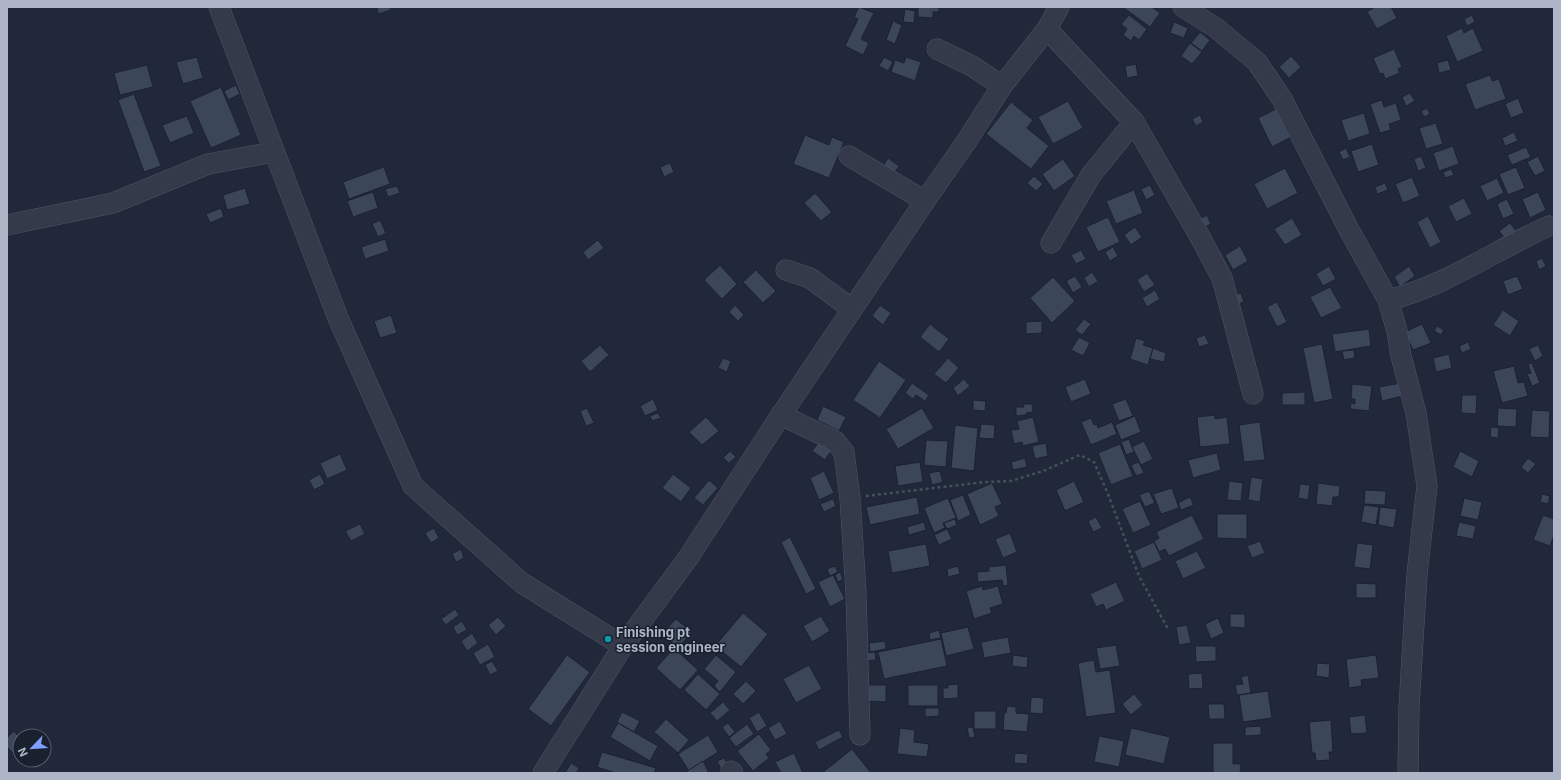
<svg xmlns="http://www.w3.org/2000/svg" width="1561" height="780" font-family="Inter,sans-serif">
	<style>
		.building { fill: #3c4659; stroke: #1b2231 }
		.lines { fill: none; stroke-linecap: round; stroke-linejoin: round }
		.minor-casing { stroke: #4e5565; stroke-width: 21 }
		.path { stroke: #405258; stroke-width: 2.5; stroke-dasharray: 3 3; stroke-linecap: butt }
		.minor { stroke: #343a4a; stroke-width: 20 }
		.culture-dot { fill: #0f9aa8; stroke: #19202e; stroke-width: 1.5 }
		.labels { text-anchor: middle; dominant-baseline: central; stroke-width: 3; stroke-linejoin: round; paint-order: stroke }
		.poi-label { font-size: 13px; font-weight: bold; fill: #aeb5c6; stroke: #19202e; text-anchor: start }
	</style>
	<rect width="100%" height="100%" fill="#20283a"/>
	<g class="building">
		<path d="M377,7H390L391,10L378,14Z"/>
		<path d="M859,7L874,13L861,39L869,43L863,55L845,46L858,19L854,17Z"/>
		<path d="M918,7H939V12H933V18L918,17Z"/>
		<path d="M1125,7H1152L1160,13L1150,27L1124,8Z"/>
		<path d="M1375,7H1391L1397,18L1377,29L1367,12Z"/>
		<path d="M905,9L915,11L914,23L903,22Z"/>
		<path d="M1129,15L1147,29L1139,40L1134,36L1131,41L1123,35L1127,29L1121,24Z"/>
		<path d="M1472,15L1475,22L1467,26L1464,19Z"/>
		<path d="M893,21L902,25L895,44L886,40Z"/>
		<path d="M1174,22L1188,28L1184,38L1170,33Z"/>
		<path d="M1462,28L1464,33L1473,28L1483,51L1457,62L1446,36Z"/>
		<path d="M1200,32L1210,40L1202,51L1191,43Z"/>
		<path d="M1190,43L1202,52L1192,64L1181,56Z"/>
		<path d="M1394,49L1402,67L1398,69L1400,73L1385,79L1383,73L1380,74L1373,58Z"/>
		<path d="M1291,56L1301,67L1289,78L1279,67Z"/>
		<path d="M197,57L203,78L183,84L176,62Z"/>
		<path d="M884,57L893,62L888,71L879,66Z"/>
		<path d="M906,57L921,62L915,81L891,72L895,60L904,63Z"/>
		<path d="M1448,60L1451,70L1439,73L1437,63Z"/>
		<path d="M1136,64L1138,76L1127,78L1125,66Z"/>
		<path d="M147,65L153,87L120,95L114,73Z"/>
		<path d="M1490,75L1492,81L1499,79L1506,99L1475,110L1465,84Z"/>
		<path d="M236,85L240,94L228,100L224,91Z"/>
		<path d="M221,87L241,135L211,148L190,101Z"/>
		<path d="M1410,93L1415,101L1406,106L1402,97Z"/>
		<path d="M134,94L161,166L144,172L118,100Z"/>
		<path d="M1518,98L1524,113L1511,118L1505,104Z"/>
		<path d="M1382,100L1384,107L1396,103L1401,120L1389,124L1391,130L1380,133L1370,104Z"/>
		<path d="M1068,101L1083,128L1053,144L1038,117Z"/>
		<path d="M1011,102L1033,120L1027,128L1049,146L1031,169L986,134Z"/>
		<path d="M1427,108L1430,114L1424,117L1421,111Z"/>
		<path d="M1276,109L1291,137L1272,147L1258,118Z"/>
		<path d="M1364,113L1370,134L1348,141L1341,120Z"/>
		<path d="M1200,115L1203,122L1196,126L1192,119Z"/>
		<path d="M187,116L194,133L170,143L162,125Z"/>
		<path d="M1436,123L1443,144L1426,149L1419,128Z"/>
		<path d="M1514,132L1518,141L1505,146L1502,138Z"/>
		<path d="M805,135L829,145L832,137L844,142L829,178L793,164Z"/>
		<path d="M1372,144L1379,165L1358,172L1351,151Z"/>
		<path d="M1453,146L1459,164L1439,171L1433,153Z"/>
		<path d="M1526,147L1531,157L1512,165L1507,155Z"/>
		<path d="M1346,148L1350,157L1343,160L1339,152Z"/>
		<path d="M1421,156L1426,168L1418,171L1414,159Z"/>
		<path d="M1538,156L1545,171L1535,176L1527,162Z"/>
		<path d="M888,158L899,166L893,175L882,168Z"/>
		<path d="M1063,159L1075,176L1054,191L1042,174Z"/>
		<path d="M670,163L674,172L664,177L660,167Z"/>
		<path d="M384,167L390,184L349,199L343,182Z"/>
		<path d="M1516,167L1525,188L1508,195L1499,174Z"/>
		<path d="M1285,168L1298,193L1267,209L1254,184Z"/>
		<path d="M1451,169L1454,175L1445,178L1443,172Z"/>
		<path d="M1034,176L1043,184L1036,191L1027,183Z"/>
		<path d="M1412,177L1420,196L1403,203L1395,184Z"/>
		<path d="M1497,178L1504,193L1487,201L1480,186Z"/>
		<path d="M1385,183L1388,190L1377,194L1375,187Z"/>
		<path d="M1150,185L1155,195L1146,200L1141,189Z"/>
		<path d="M397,186L400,193L388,197L385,189Z"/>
		<path d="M245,188L250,204L227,210L223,195Z"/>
		<path d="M1134,190L1143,213L1116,224L1106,201Z"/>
		<path d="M373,192L378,208L353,217L347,201Z"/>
		<path d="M1538,192L1546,210L1530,218L1522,199Z"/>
		<path d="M815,193L832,212L821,221L804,203Z"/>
		<path d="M1464,198L1472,214L1456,222L1448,206Z"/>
		<path d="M1507,199L1514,214L1503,219L1497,204Z"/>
		<path d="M221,208L224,217L210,223L206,214Z"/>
		<path d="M1207,215L1211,224L1200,229L1196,221Z"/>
		<path d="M1428,216L1441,242L1430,248L1417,222Z"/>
		<path d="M1108,217L1120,242L1098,252L1086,227Z"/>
		<path d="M1292,218L1302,235L1285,245L1274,229Z"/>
		<path d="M380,220L386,233L378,237L372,224Z"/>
		<path d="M1510,223L1517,232L1506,240L1499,231Z"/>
		<path d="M1135,227L1142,237L1131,245L1124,235Z"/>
		<path d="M385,239L389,251L365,259L361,247Z"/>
		<path d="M598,240L604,248L588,260L583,252Z"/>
		<path d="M1240,246L1248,261L1233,270L1225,255Z"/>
		<path d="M1113,247L1118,256L1110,261L1105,252Z"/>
		<path d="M1081,250L1086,259L1076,264L1071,255Z"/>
		<path d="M1542,258L1546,266L1539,270L1536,261Z"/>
		<path d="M720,265L737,284L722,299L704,280Z"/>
		<path d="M1329,266L1336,279L1323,286L1316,274Z"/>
		<path d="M1409,266L1415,276L1400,287L1394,277Z"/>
		<path d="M756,270L776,291L763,303L743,282Z"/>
		<path d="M1092,272L1098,281L1089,287L1084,278Z"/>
		<path d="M1147,273L1155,285L1144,292L1137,280Z"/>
		<path d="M1075,276L1082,287L1073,293L1066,281Z"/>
		<path d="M1517,276L1523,289L1508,295L1503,281Z"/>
		<path d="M1053,277L1075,301L1052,323L1030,298Z"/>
		<path d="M1330,287L1342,308L1321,318L1310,297Z"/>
		<path d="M1155,290L1160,299L1147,307L1142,298Z"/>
		<path d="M1241,293L1244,302L1232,306L1229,296Z"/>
		<path d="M1277,302L1287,322L1277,327L1267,307Z"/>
		<path d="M735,305L744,315L738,321L729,312Z"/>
		<path d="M880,305L891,313L883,325L872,316Z"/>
		<path d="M1503,310L1519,321L1510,336L1493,325Z"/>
		<path d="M391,315L397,333L380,338L374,321Z"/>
		<path d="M1084,319L1091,324L1082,335L1075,330Z"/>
		<path d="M1042,321V333L1026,334V322Z"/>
		<path d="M930,324L949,339L939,352L920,337Z"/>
		<path d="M1422,324L1431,343L1413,350L1405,332Z"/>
		<path d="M1437,326L1444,330L1441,335L1434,331Z"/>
		<path d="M1369,329L1371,346L1335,352L1332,334Z"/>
		<path d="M1205,335L1209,344L1199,347L1196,338Z"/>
		<path d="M1079,337L1090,343L1083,356L1071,350Z"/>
		<path d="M1136,338L1145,341L1143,345L1153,348L1148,365L1130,359Z"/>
		<path d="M1468,342L1471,349L1462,353L1459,346Z"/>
		<path d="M1322,344L1333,399L1314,403L1303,348Z"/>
		<path d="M600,345L609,355L590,372L581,361Z"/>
		<path d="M1538,345L1543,356L1535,361L1529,349Z"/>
		<path d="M1153,348L1166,353L1164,362L1150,359Z"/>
		<path d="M1354,350L1355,358L1344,360L1342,351Z"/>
		<path d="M1449,354L1452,368L1436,372L1433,358Z"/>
		<path d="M723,358L731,361L727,372L718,368Z"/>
		<path d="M948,358L959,368L946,383L934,374Z"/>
		<path d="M879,361L906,380L880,418L853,400Z"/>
		<path d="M1532,363L1540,383L1532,386L1527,374L1531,373L1528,364Z"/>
		<path d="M1514,366L1518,383L1524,382L1528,396L1502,403L1493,371Z"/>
		<path d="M964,379L970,386L958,396L953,388Z"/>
		<path d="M1085,379L1091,394L1071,402L1065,387Z"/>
		<path d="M912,383L929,395L925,401L916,395L913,399L905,393Z"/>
		<path d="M1400,383L1403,396L1382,401L1379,387Z"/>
		<path d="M1352,384L1372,386L1369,411L1350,409L1351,403L1355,404V399H1351Z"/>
		<path d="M1305,392V405H1282V393Z"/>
		<path d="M1462,395H1477L1476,414L1461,413Z"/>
		<path d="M653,399L658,410L645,416L640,406Z"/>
		<path d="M1126,399L1133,416L1119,421L1112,404Z"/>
		<path d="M973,400L986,401L985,411L973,410Z"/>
		<path d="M1023,404H1032L1033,412L1026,413V415L1016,416V407H1024Z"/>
		<path d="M823,406L846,417L839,431L817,420Z"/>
		<path d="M587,408L594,423L586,426L580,411Z"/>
		<path d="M922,408L934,428L898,449L886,429Z"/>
		<path d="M1498,408L1517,409L1516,427L1497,426Z"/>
		<path d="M1532,410L1550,411L1549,438L1530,437Z"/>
		<path d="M658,413L661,418L652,421L650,416Z"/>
		<path d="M1215,415V419L1227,417L1230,444L1200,447L1197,417Z"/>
		<path d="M1135,416L1141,432L1121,440L1115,425Z"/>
		<path d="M706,417L719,431L702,445L689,432Z"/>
		<path d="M1033,417L1039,442L1023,446L1022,442L1014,444L1011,430L1019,429L1017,421Z"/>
		<path d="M1091,418L1094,425L1097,424L1098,428L1112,422L1117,434L1091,445L1081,422Z"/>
		<path d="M1260,422L1265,460L1244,462L1239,425Z"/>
		<path d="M981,424L995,425L994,439L979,438Z"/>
		<path d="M955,425L978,428L974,471L951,468Z"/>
		<path d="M1491,427L1499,428L1498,438L1490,437Z"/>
		<path d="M1129,439L1134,452L1126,455L1121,442Z"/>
		<path d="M926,440L948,441L946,467L924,465Z"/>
		<path d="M1144,441L1153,459L1141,465L1132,447Z"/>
		<path d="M819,442L831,451L825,460L812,451Z"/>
		<path d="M1046,443L1048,456L1035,459L1032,446Z"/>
		<path d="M1120,444L1133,476L1111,485L1098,453Z"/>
		<path d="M730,451L736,457L729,463L723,458Z"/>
		<path d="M1460,451L1479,461L1472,477L1453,467Z"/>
		<path d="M1217,453L1221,470L1193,478L1188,460Z"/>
		<path d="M340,454L347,470L327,479L320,463Z"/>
		<path d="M1025,458L1027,467L1013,470L1011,462Z"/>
		<path d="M1528,458L1536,464L1528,473L1521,467Z"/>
		<path d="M920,462L923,482L898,486L895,466Z"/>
		<path d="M1139,462L1144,473L1136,476L1131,465Z"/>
		<path d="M824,471L834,493L819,500L810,478Z"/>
		<path d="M940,471L943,482L932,485L929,473Z"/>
		<path d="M320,474L325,484L314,490L309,480Z"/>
		<path d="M673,474L691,488L681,502L662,488Z"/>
		<path d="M1251,477L1263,479L1260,502L1248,500Z"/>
		<path d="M709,480L718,488L703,505L694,498Z"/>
		<path d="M1074,481L1084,502L1065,511L1056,490Z"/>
		<path d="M1229,481L1243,483L1241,501L1227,500Z"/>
		<path d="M992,483L1002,504L995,507L999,516L980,525L967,494Z"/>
		<path d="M1318,483L1340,486L1339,497H1333L1332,506L1316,504Z"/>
		<path d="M1300,484L1310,485L1308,500L1298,498Z"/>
		<path d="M1172,488L1179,508L1161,514L1153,494Z"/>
		<path d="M1365,490L1386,491L1385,505L1364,504Z"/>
		<path d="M1149,491L1155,503L1145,507L1139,495Z"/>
		<path d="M1542,494L1550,496L1548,504L1540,502Z"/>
		<path d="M963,495L971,515L958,521L950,500Z"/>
		<path d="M917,497L920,514L870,525L866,507Z"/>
		<path d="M1190,497L1194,505L1181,510L1178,503Z"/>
		<path d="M948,498L956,518L943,523L945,528L934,533L924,508Z"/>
		<path d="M1464,498L1482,502L1478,520L1460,516Z"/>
		<path d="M833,499L836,506L824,512L820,504Z"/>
		<path d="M1140,501L1151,525L1133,533L1122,509Z"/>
		<path d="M1364,505L1379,507L1376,525L1361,522Z"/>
		<path d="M1380,507L1397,509L1394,528L1378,525Z"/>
		<path d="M1217,514H1247V539L1217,538Z"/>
		<path d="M1192,515L1204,539L1169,556L1165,549L1159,552L1154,541L1159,538L1156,532Z"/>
		<path d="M1543,515L1554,519V535L1550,546L1533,540Z"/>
		<path d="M1096,517L1102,528L1093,532L1088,521Z"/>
		<path d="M955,519L957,525L947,529L944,523Z"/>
		<path d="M924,522L926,530L909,535L907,527Z"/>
		<path d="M1459,522L1476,526L1473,539L1456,536Z"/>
		<path d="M360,524L365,534L351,541L345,531Z"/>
		<path d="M434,528L439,538L431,543L425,533Z"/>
		<path d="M947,529L952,539L939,545L934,535Z"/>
		<path d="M1010,533L1017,552L1003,558L995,539Z"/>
		<path d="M790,537L816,589L806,594L781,542Z"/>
		<path d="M1260,541L1265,553L1252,558L1247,546Z"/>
		<path d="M1154,542L1162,560L1142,569L1134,551Z"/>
		<path d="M1357,543L1373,545L1370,569L1354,567Z"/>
		<path d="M926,544L930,566L892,573L888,551Z"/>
		<path d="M461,549L464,558L456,562L452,554Z"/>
		<path d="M1197,551L1206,568L1183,579L1175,561Z"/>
		<path d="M1006,565L1008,585L1003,586L1002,580L978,582L977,572L989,571V567Z"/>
		<path d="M835,566L838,572L830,576L827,569Z"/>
		<path d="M958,566L960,574L948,577L947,569Z"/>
		<path d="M840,572L843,579L838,582L835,575Z"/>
		<path d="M833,575L845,599L830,607L818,582Z"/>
		<path d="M1116,582L1125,601L1106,610L1103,604L1096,607L1090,594Z"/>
		<path d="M1356,583L1376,584V598H1356Z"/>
		<path d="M982,586L983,590L998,586L1003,604L990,608L992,613L974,619L966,591Z"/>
		<path d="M455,609L459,615L446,625L441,619Z"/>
		<path d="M743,613L768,634L741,667L715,646Z"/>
		<path d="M1230,614H1245V628L1230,627Z"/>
		<path d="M821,616L830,631L812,642L803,626Z"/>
		<path d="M498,617L506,626L496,635L488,625Z"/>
		<path d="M1218,618L1224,633L1211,639L1205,624Z"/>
		<path d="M676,619L692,632L678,648L662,634Z"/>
		<path d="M462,621L467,630L457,635L453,627Z"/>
		<path d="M1187,625L1191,643L1179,645L1176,627Z"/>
		<path d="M968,627L974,649L946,656L941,633Z"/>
		<path d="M939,630L941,638L930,640L929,633Z"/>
		<path d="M472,633L478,643L467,651L461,641Z"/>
		<path d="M1008,637L1011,653L984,658L981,642Z"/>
		<path d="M941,639L947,666L884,679L878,652Z"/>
		<path d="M885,641L886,649L870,652L869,643Z"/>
		<path d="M488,644L495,657L480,665L473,653Z"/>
		<path d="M1116,645L1120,666L1100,669L1096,648Z"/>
		<path d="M1195,646H1216V661L1196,662Z"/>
		<path d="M674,648L698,670L680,690L656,668Z"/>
		<path d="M875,652L876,660L864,661L863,653Z"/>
		<path d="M567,655L590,672L551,726L528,709Z"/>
		<path d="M716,655L736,672L720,692L714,686L718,681L704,669Z"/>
		<path d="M1013,655L1028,657L1027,668L1012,666Z"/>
		<path d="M1376,655L1379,678L1361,680L1362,686L1349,688L1346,659Z"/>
		<path d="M1094,660L1096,672L1110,670L1116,713L1086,717L1078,663Z"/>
		<path d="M492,661L498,671L490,675L485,665Z"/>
		<path d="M1317,663L1330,664L1329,678L1316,676Z"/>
		<path d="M809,665L822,689L796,703L783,679Z"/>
		<path d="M1202,673L1203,688L1189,689L1188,674Z"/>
		<path d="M698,674L720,694L706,710L684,690Z"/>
		<path d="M1248,675L1251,693L1237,695L1235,685L1243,684L1241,677Z"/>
		<path d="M746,681L756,691L743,704L733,694Z"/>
		<path d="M958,684V698L943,699V688H948V685Z"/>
		<path d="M867,685H886V702L866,701Z"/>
		<rect x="908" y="685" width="30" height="21"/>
		<path d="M1268,691L1272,718L1243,722L1239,695Z"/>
		<path d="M1134,694L1143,705L1131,715L1122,704Z"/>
		<path d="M1031,697L1044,698L1043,714L1030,713Z"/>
		<path d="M723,702L730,710L717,721L710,713Z"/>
		<path d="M1208,704H1224L1225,719H1209Z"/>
		<path d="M1007,706L1016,707V713L1029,714L1027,732L1003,730L1004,713H1006Z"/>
		<path d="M925,708H939V716L925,717Z"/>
		<rect x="974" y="711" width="22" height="18"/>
		<path d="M622,712L640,721L634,732L617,722Z"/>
		<path d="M759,712L767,726L757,732L749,718Z"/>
		<path d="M1365,715L1367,733L1351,734L1349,717Z"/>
		<path d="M666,719L689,740L678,753L654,732Z"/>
		<path d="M1331,720L1333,752H1329L1330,760L1316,761L1315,753H1312L1309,722Z"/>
		<path d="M780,721L787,734L775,740L768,728Z"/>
		<path d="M618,723L658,746L650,761L610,737Z"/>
		<path d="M728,723L735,732L729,737L722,727Z"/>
		<path d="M747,724L754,734L736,747L729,738Z"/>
		<path d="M1261,726V735L1245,736V727Z"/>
		<path d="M973,727L975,737L969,738L967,728Z"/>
		<path d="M900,728L915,730L914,742L929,744L927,757L897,754Z"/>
		<path d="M1131,728L1170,737L1164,764L1125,755Z"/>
		<path d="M839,730L843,737L819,750L815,742Z"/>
		<path d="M14,731L20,738V747L13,753L7,747V738Z"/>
		<path d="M759,734L771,750L766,754L769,758L753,771L737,751Z"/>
		<path d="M708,735L718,752L689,771L678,754Z"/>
		<path d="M1099,736L1124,741L1119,767L1094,762Z"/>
		<path d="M1213,743H1233V764H1241L1240,773H1213Z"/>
		<path d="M852,749L871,773H822Z"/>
		<path d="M602,752L656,768L654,773H616L597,767Z"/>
		<path d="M794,753L803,773H781L775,762Z"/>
		<path d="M1015,753L1028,754L1027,764L1014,763Z"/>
		<path d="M724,758L729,767L722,771L717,761Z"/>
		<path d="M703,761L708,771L707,773H684Z"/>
		<path d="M571,763L579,768L576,773H565Z"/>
	</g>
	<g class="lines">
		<defs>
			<g id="minor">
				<path d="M219,7L338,318L413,486L522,583L623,646"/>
				<path d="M1183,7L1216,28L1257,62L1282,99L1348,228L1388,300L1397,331L1401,356L1416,413L1427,486L1417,574L1409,707L1408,773"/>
				<path d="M1047,29L1134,122L1199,235L1222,278L1253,394"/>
				<path d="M937,49L972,66L1002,86"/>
				<path d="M849,156L925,201"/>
				<path d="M7,225L113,203L208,164L274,152"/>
				<path d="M1051,243L1091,175L1134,122"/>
				<path d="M786,270L810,278L852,309"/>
				<path d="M1388,300C1444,287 1497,249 1549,226"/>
				<path d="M781,415L835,441L844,452L850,498L856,593L860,735"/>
				<path d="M731,771L733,773"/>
				<path d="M543,773L623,646L688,558L781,415L925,201L966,142L1002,86L1047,29L1059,7"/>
			</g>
		</defs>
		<use href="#minor" class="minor-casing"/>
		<path class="path" d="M866,496L985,482L1011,481L1043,471L1080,455L1094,462L1108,494L1139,576L1168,629"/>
		<use href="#minor" class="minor"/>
	</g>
	<circle class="culture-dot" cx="608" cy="639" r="4"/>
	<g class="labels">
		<g class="poi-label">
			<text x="616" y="632">Finishing pt<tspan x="616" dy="15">session engineer</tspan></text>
		</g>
	</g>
	<rect width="1561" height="780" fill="none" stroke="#aeb5c6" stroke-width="16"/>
	<g transform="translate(32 748) rotate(245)"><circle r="19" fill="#19202e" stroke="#555c6b"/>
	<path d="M0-3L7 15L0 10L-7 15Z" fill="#7ea0fc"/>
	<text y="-6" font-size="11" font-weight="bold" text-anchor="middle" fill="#aeb5c6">N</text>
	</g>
</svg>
